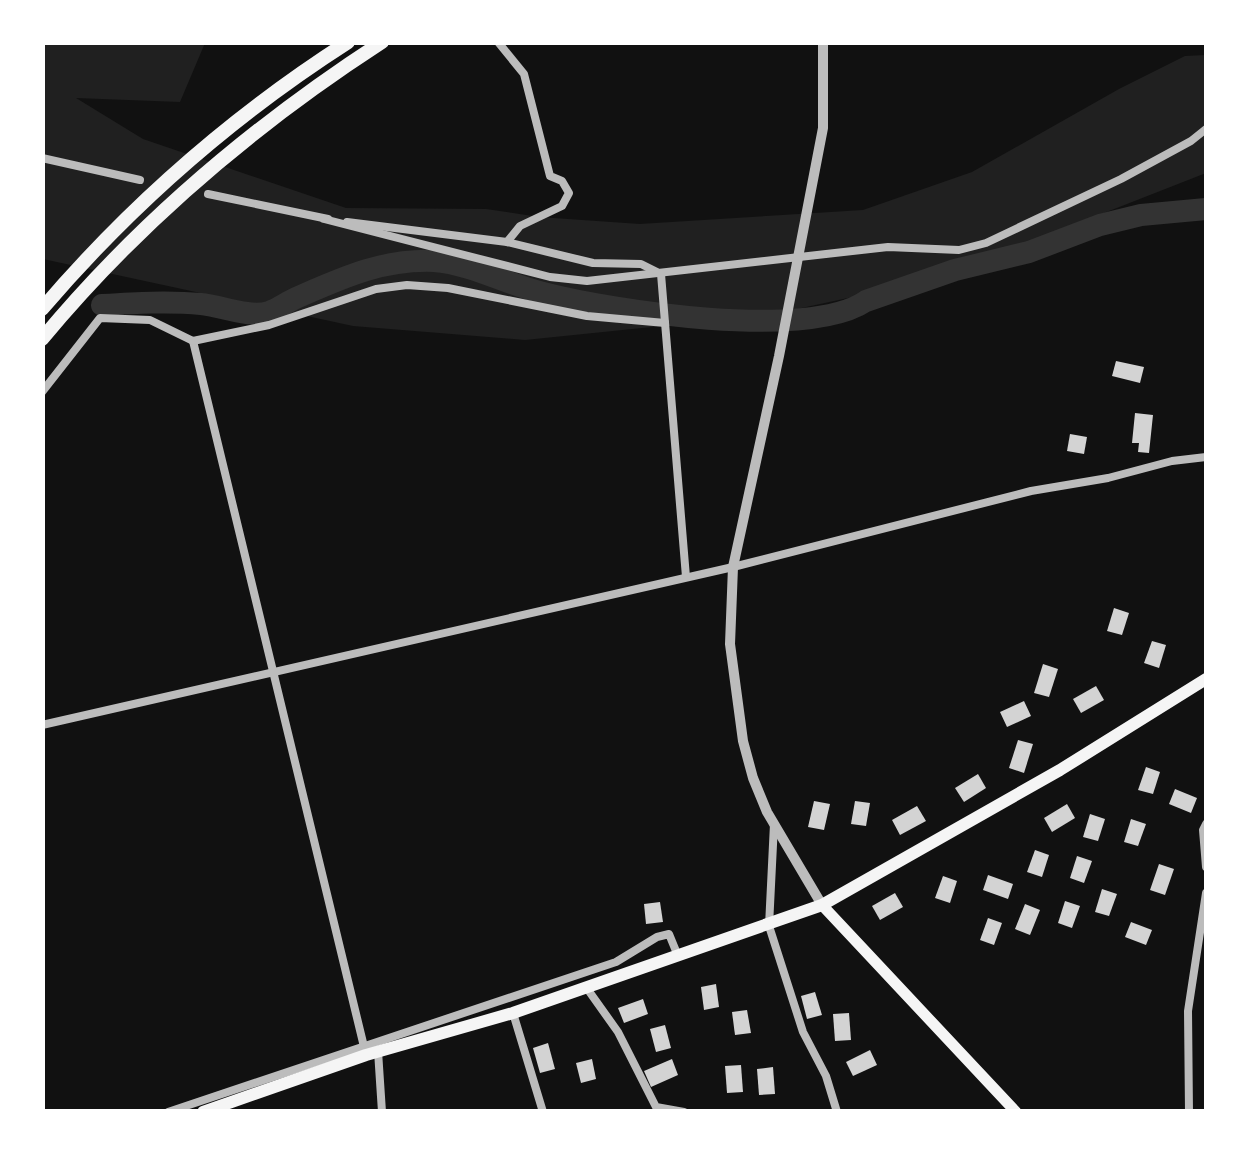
<svg xmlns="http://www.w3.org/2000/svg" width="1249" height="1154" font-family="Georgia,serif">
	<style>
		.green { fill: #202020 }
		.lines { fill: none; stroke-linecap: round; stroke-linejoin: round }
		.river { stroke: #333; stroke-width: 22 }
		.building { fill: #d3d3d3 }
		.minor { stroke: #bcbcbc; stroke-width: 8 }
		.tertiary { stroke: #bcbcbc; stroke-width: 10 }
		.secondary { stroke: #f5f5f5; stroke-width: 11 }
		.primary { stroke: #f5f5f5; stroke-width: 12 }
		.trunk { stroke: #f5f5f5; stroke-width: 14 }
	</style>
	<rect width="100%" height="100%" fill="#111"/>
	<path class="green" d="M43,43H205L180,102L76,98L143,139L346,208L486,209L539,217L640,224L863,210L972,172L1119,89L1185,56L1206,55V173L936,279L769,315L525,340L353,326L43,259Z"/>
	<g class="lines">
		<path class="river" d="M102,305C135,303 168,301 201,304C221,306 249,318 269,312C278,309 287,302 296,298C342,278 382,259 434,261C472,264 506,284 543,293C613,311 807,341 866,301L955,270L1029,252L1100,225L1141,215L1206,209"/>
	</g>
	<g class="building">
		<path d="M1116,361L1144,367L1140,383L1112,376Z"/>
		<path d="M1135,413L1153,415L1149,453L1138,452L1139,443H1132Z"/>
		<path d="M1070,434L1087,437L1084,454L1067,451Z"/>
		<path d="M1114,608L1129,613L1122,635L1107,631Z"/>
		<path d="M1152,641L1166,645L1159,668L1144,663Z"/>
		<path d="M1043,664L1058,669L1049,697L1034,693Z"/>
		<path d="M1096,686L1104,700L1081,713L1073,699Z"/>
		<path d="M1024,701L1031,716L1007,727L1000,712Z"/>
		<path d="M1018,740L1033,744L1024,773L1009,768Z"/>
		<path d="M1146,767L1160,772L1153,794L1138,790Z"/>
		<path d="M978,774L986,788L964,802L955,788Z"/>
		<path d="M1175,789L1197,798L1191,813L1169,804Z"/>
		<path d="M814,801L830,804L824,830L808,827Z"/>
		<path d="M855,801L870,803L866,826L851,824Z"/>
		<path d="M1067,804L1075,818L1052,832L1044,818Z"/>
		<path d="M917,806L926,821L900,835L892,820Z"/>
		<path d="M1090,814L1105,819L1098,841L1083,837Z"/>
		<path d="M1131,819L1146,824L1138,846L1124,842Z"/>
		<path d="M1035,850L1049,855L1042,877L1027,872Z"/>
		<path d="M1077,856L1092,861L1084,883L1070,878Z"/>
		<path d="M1159,864L1174,869L1165,895L1150,890Z"/>
		<path d="M988,875L1013,884L1008,899L983,890Z"/>
		<path d="M943,876L957,881L950,903L935,898Z"/>
		<path d="M1102,889L1117,894L1109,916L1095,912Z"/>
		<path d="M895,893L903,907L880,920L872,906Z"/>
		<path d="M1065,901L1080,906L1072,928L1058,923Z"/>
		<path d="M660,902L663,922L646,924L644,904Z"/>
		<path d="M1025,904L1040,910L1030,935L1015,929Z"/>
		<path d="M988,918L1002,923L994,945L980,940Z"/>
		<path d="M1131,922L1152,930L1146,945L1125,937Z"/>
		<path d="M716,984L719,1007L704,1010L701,987Z"/>
		<path d="M815,992L822,1015L807,1019L801,996Z"/>
		<path d="M643,999L648,1014L624,1023L618,1008Z"/>
		<path d="M747,1010L751,1033L735,1035L732,1012Z"/>
		<path d="M849,1013L851,1040L835,1041L833,1014Z"/>
		<path d="M665,1025L671,1048L656,1052L650,1029Z"/>
		<path d="M548,1043L555,1069L540,1073L533,1048Z"/>
		<path d="M870,1050L877,1065L853,1076L846,1062Z"/>
		<path d="M592,1059L596,1079L581,1083L576,1063Z"/>
		<path d="M672,1059L678,1075L651,1087L644,1071Z"/>
		<path d="M741,1065L743,1092L727,1093L725,1066Z"/>
		<path d="M773,1067L775,1094L759,1095L757,1069Z"/>
	</g>
	<g class="lines">
		<g class="minor">
			<path d="M498,42L524,74L550,176L562,181L569,193L562,206L520,226L507,242"/>
			<path d="M42,158L140,180"/>
			<path d="M208,194L328,219"/>
			<path d="M324,219L550,277L587,281L888,247L959,250L986,243L1121,179L1191,141L1206,129"/>
			<path d="M347,222L507,242L593,263L641,264L657,272"/>
			<path d="M661,274L686,577"/>
			<path d="M193,341L366,1055"/>
			<path d="M42,392L100,318L150,320L193,341L269,325L376,289L407,285L448,288L587,316L665,323"/>
			<path d="M42,725L733,567L1031,491L1108,478L1172,461L1206,457"/>
			<path d="M774,824L769,926L803,1032L826,1076L837,1112"/>
			<path d="M1206,824L1203,830L1206,867"/>
			<path d="M586,987L618,1032L656,1107L684,1112"/>
			<path d="M513,1013L543,1112"/>
			<path d="M378,1051L382,1112"/>
			<path d="M168,1112L616,962L657,937L669,934L678,956"/>
			<path d="M1189,1112L1188,1011L1206,893"/>
		</g>
		<path class="tertiary" d="M822,905L767,812L753,778L743,741L730,644L733,567L779,356L823,128V42"/>
		<path class="secondary" d="M822,905L1016,1112"/>
		<path class="primary" d="M203,1112L366,1055L513,1013L822,905L1060,770L1206,679"/>
		<g class="trunk">
			<path d="M42,309C130,206 234,115 348,42"/>
			<path d="M42,339C140,221 254,125 382,42"/>
		</g>
	</g>
	<rect width="1249" height="1154" fill="none" stroke="#ffffff" stroke-width="90"/>
</svg>
